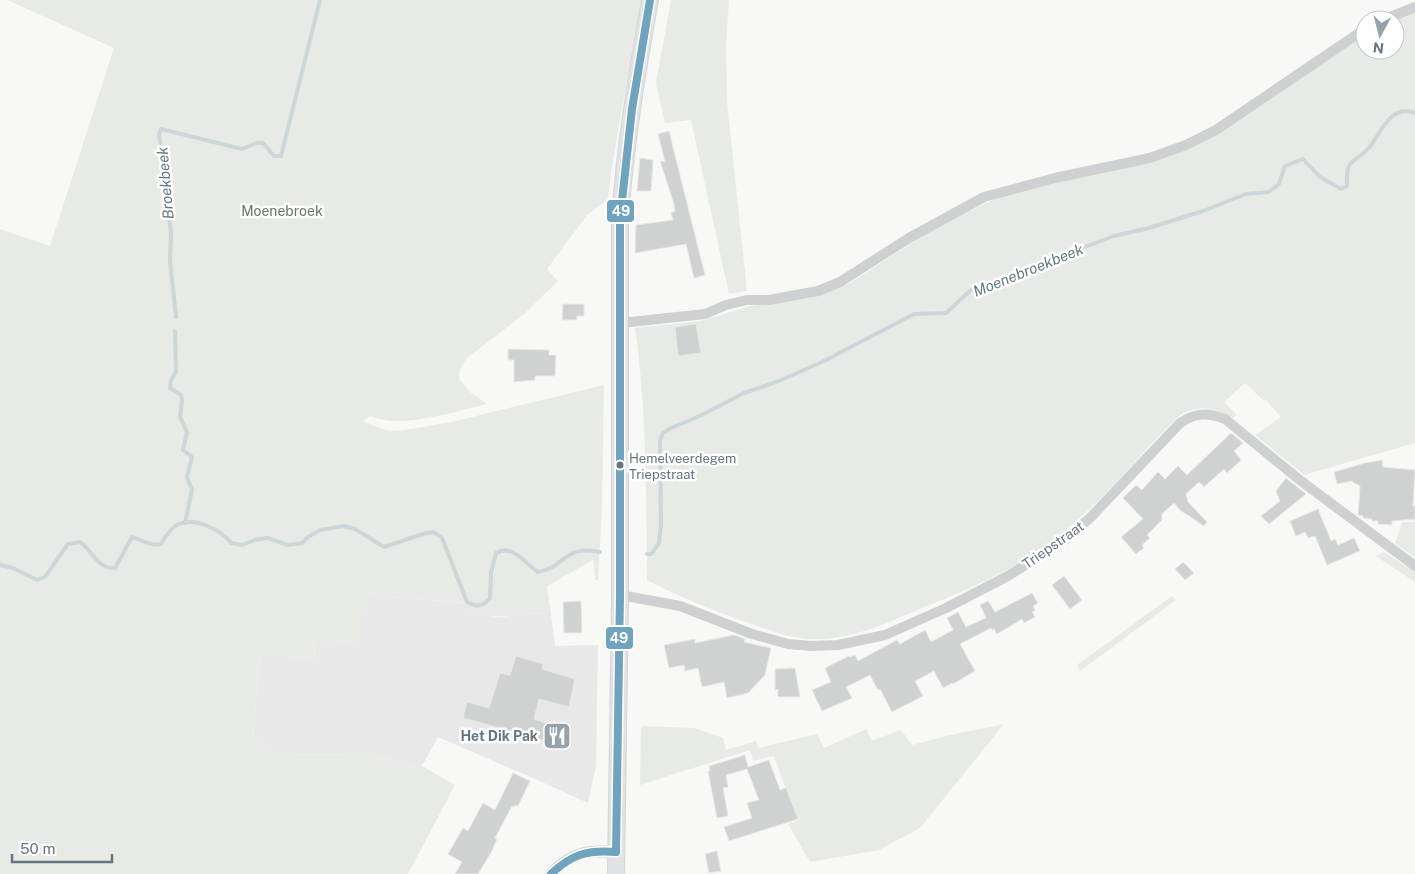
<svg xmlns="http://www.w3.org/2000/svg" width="1415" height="874" font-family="'Public Sans',sans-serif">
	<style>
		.built { fill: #e7e8e7 }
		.green { fill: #e8ebe5 }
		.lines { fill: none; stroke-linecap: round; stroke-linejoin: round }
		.stream { stroke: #ced6d9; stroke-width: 4 }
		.building { fill: #d0d2d2; stroke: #e8e8e6 }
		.primary-casing { stroke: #d4d5d5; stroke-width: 18 }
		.minor { stroke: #ced0d1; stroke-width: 10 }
		.tertiary { stroke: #ced0d1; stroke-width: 12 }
		.primary { stroke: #e1e2e3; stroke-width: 16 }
		.bus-1-casing { stroke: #fff; stroke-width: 11 }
		.bus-1 { stroke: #70a3bd; stroke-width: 8 }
		.bus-dot { fill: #647481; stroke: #fff; stroke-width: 2 }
		.labels { text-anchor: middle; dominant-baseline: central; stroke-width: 5; stroke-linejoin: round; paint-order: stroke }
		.bus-label { font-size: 13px; fill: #647481; stroke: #fff; text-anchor: start }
		.park-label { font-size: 14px; fill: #667963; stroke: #fff }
		.street-label { font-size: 14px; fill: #647481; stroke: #fff }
		.poi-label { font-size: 14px; font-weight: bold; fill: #647481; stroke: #fff; text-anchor: end }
		.water-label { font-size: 15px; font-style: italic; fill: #647a83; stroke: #fff }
		.line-badge { stroke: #fff; stroke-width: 2 }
		.badge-label { font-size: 14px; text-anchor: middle; font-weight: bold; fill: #fff }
	</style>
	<rect width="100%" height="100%" fill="#f8f8f7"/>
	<path class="built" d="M364,595L466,603L493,618L511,616L512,613L551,614L555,646L598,645L596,766L588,803L542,782L438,737L422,766L390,760L379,755L273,754L253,740L260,652L314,661L315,642Z"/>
	<g class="green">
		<path d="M7,0H641L612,166L608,199L587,215L547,269L558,281L523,315L467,358L460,369L459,379L470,392L487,404C453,411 403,430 370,416L363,421L382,429L394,431L418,428L456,421L604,385L602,507L598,580H595L593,560L547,586L551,614L512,613L511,616L475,617L468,614L466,603L364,595L360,645L315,642L314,661L260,652L253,740L273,744L274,754L379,755L390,760L422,766L455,785L408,874H0V229L50,246L114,48Z"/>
		<path d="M671,0H729L726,44L727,102L747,291L729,294L691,120L665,123L656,83Z"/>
		<path d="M1415,11V443L1304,475L1255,435L1281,417L1266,400L1264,401L1245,383L1224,402L1237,415L1233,418C1218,410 1203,404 1186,412C1177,416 1170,425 1163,432C1143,452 1124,475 1104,495C1084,515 1063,533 1040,549C1003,576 958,593 915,611C883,625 849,640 814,639C793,639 774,632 755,625C718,613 682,598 647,580C646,496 647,411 635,328L701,321L750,306L810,298L850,283L941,224L993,200L1033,187L1151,163L1176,154L1365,34V50H1395V20Z"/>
		<path d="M1402,522H1415V557L1395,544Z"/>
		<path d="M1384,552L1415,572V582L1376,556Z"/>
		<path d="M1172,596L1176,600L1080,671L1077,665Z"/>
		<path d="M1004,724L920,828L879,850L810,862L788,824L797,821L774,756L753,761L750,750L640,785L641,726L695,728L723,738L726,750L756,741L758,748L817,734L824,748L866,729L872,741L901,730L912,745L950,735Z"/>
	</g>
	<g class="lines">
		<g class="stream">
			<path d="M176,317L170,261L171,233L159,134L161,129L242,149L257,143H263L274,156H281L320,0"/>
			<path d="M175,331L176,371L171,381L170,388L181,395L182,401L180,417L187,432L183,450L192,457L187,477L192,490L185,523"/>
			<path d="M647,554H651L659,543L661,525L660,440L663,433L671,428L700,416L744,393L779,381L822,362L914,314L946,313L971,290L1114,236L1149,228L1203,211L1246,194L1269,192L1279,184L1285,166L1303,159L1320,177L1341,189L1347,186C1347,180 1346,172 1349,166C1353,159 1363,155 1369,148C1380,135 1390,103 1415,113"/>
			<path d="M0,565L13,568L37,580L45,577L68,544L80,542C93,551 97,569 115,568L132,537C142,540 150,546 161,544C165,537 171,527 179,524C196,517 221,530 231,543L242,545L255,540L267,538L288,545L302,543L308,537L320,530L344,526L355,529L384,547L426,533L434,532L442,538L467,602C476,607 483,607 490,598L491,573L496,553C513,543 525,564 538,572C565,568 564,544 600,552"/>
		</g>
	</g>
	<g class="building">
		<path d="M669,131L705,275L694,278L686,244L635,253L636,225L673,220L671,213L675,211L674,204L660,161L665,162L658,134Z"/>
		<path d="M640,158L653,160L651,191H637Z"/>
		<path d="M563,304H584V316H577V320H562Z"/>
		<path d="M696,324L701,353L678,356L675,327Z"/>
		<path d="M508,349L549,350V355H556L555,376H535V380L514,382V360H508Z"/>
		<path d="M1231,433L1243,443L1234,451L1241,460L1227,473L1224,469L1204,487L1199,482L1186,494L1188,502L1207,522L1204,526L1180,510L1174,503L1162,514V520L1147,535L1150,538L1142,545L1144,548L1136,554L1121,537L1143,519L1123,498L1136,485L1142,490L1158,472L1165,479L1178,466L1187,475Z"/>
		<path d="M1382,460L1383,467L1415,470L1413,506H1415V519L1392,521V525L1378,524V521H1372V519L1363,518V516L1358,515L1360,486L1354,483L1352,481L1337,484L1334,472L1365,463Z"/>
		<path d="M1286,478L1306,494L1269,524L1261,516L1280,501L1276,491Z"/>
		<path d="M1318,509L1331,541L1335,539L1338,545L1354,538L1360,551L1327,565L1315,536L1308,538L1305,532L1296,536L1290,521Z"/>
		<path d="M1183,562L1194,573L1185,580L1175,569Z"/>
		<path d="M1064,576L1082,600L1070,609L1052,585Z"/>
		<path d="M1032,593L1038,603L1033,606L1035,610L1032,612L1035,617L1024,623L1022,619L997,634L994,629L992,630L991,628L960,644L975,671L953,684L952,683L943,688L934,671L915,681L923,696L892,712L880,689L878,690L870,675L846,687L852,698L822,711L812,690L831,682L825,668L849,656L850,657L855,655L858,661L897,640L900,644L925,630L931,642L953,630L947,618L958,612L966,627L986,618L980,605L988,601L995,612Z"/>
		<path d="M581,601L582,633H564L563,602Z"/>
		<path d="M734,635L745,639L744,642L771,648L765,675L748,693L727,698L724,682L702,687L698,668L685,671L684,665L669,668L664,645L695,639V643Z"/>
		<path d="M516,656L543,664L542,669L575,679L569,707L539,699L534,719L564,729L558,748L546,744L547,741L463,718L467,702L489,708L500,673L510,675Z"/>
		<path d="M795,668L800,697H778V689L775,690V669Z"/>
		<path d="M745,755L748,767L769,760L780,790L786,788L798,819L729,841L724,827L752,818L747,803L759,800L747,769L726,775L728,787L723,788L728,816L717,818L708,771H710L709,766Z"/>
		<path d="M513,773L530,781L518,806L515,805L514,807L512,806L495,838L497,839L492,851L478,874H455L462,862L448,854L463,828L468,831L483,803L495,810Z"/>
		<path d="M717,851L721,871L709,873L705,854Z"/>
	</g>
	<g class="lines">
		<defs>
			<path id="primary" d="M616,874L620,595V219C625,145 637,73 650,0"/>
		</defs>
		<use href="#primary" class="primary-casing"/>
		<g class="minor">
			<path d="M1383,20L1415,7"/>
			<path d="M620,321L630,322L705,314L726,305L747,300H769L818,291L840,282L909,238L984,197L1055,178L1150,158L1186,145L1216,130L1365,29"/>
			<path d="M620,595L680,606L752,634L788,644L812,646L838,645L885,635L946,608L1008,576L1066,539L1091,517L1180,423C1195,413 1207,412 1225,419L1301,481L1415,566"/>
		</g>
		<path class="tertiary" d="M551,874C572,852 588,850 616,852"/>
		<use href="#primary" class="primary"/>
		<defs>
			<g id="bus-1">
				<path d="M616,852L620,595V219L632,109L650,0"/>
				<path d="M551,874C572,854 587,850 616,852"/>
			</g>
		</defs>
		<use href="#bus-1" class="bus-1-casing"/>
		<use href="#bus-1" class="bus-1"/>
	</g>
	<defs>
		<symbol id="restaurant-square" viewBox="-11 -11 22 22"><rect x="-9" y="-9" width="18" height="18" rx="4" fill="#98a2aa" stroke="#fff"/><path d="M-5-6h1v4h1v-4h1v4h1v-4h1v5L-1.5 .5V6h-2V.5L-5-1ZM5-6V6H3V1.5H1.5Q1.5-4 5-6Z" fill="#fff"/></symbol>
	</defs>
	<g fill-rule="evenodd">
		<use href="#restaurant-square" x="541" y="720" width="32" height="32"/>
	</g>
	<circle class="bus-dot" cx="620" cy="465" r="4.5"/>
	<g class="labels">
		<g class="bus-label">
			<text x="629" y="458">Hemelveerdegem<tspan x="629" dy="16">Triepstraat</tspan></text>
		</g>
		<g class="park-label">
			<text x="282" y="211">Moenebroek</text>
		</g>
		<g class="street-label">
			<text transform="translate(1053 545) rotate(-35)">Triepstraat</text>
		</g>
		<g class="poi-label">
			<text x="538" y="736">Het Dik Pak</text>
		</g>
		<g class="water-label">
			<text transform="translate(165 183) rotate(-95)">Broekbeek</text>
			<text transform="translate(1028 270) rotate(-22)">Moenebroekbeek</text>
		</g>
	</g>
	<g class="line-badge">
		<rect x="606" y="199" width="29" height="24" rx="5" fill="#70a3bd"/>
		<rect x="605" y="626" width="29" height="24" rx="5" fill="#70a3bd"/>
	</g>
	<g class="badge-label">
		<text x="621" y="216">49</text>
		<text x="619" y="643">49</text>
	</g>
	<g transform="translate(1380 35) rotate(187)"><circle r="24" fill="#ffffff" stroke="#c1c7cd"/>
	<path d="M0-4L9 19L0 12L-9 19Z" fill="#98a2aa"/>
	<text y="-8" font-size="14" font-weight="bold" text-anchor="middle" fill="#647481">N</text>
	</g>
	<path d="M12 854v8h100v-8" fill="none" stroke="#647481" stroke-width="2.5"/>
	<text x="20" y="854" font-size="15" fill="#647481" stroke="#ffffff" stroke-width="4" paint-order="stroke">50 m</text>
</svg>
